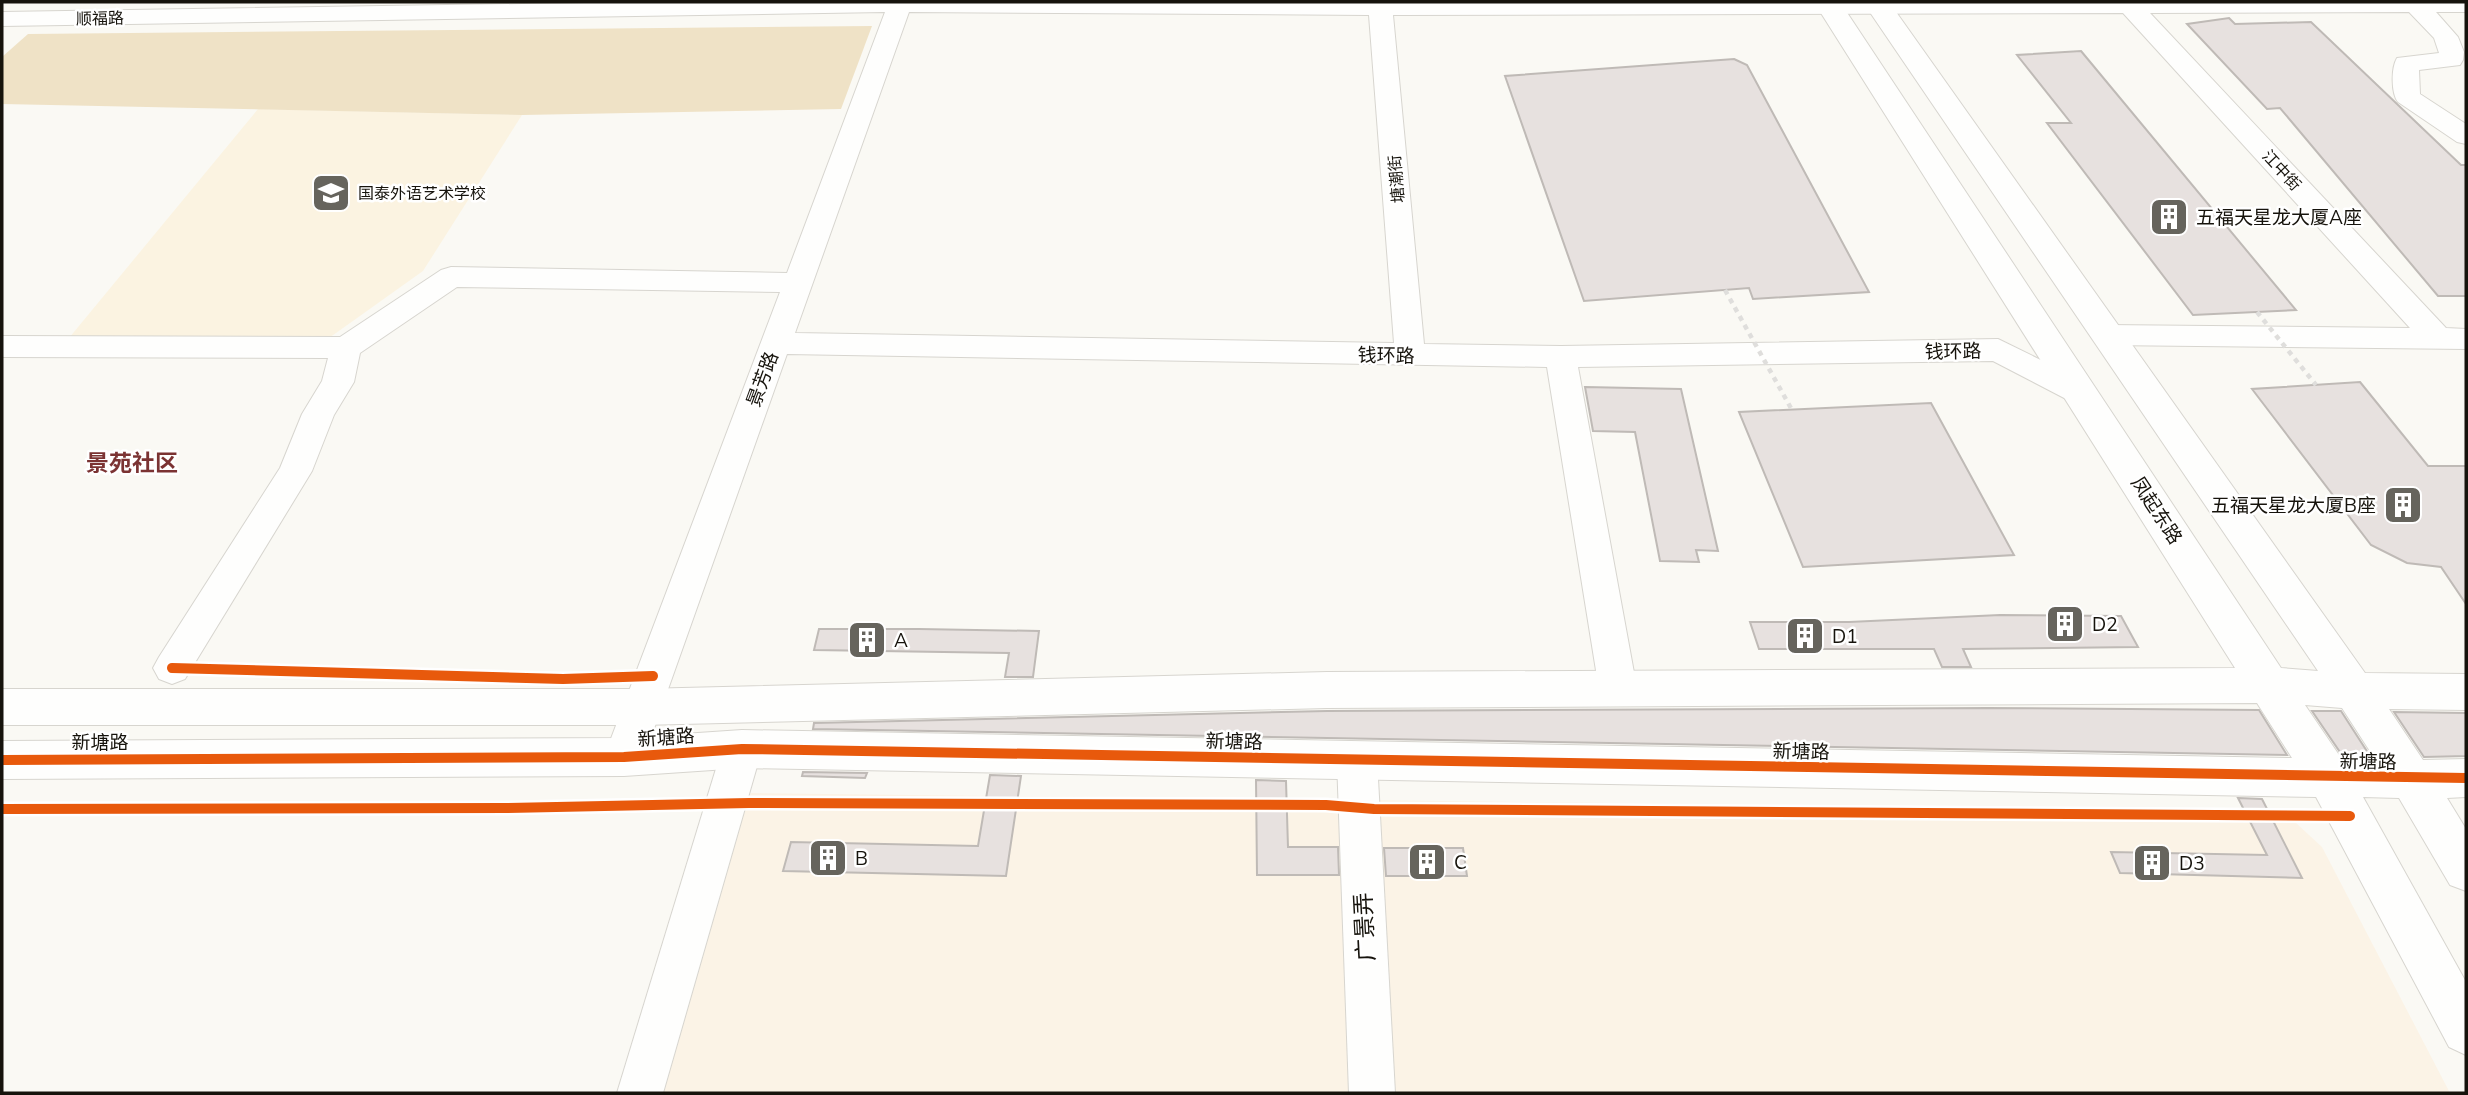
<svg xmlns="http://www.w3.org/2000/svg" width="2468" height="1095" font-family="Mulish,'Noto Sans SC',sans-serif">
	<style>
		.commercial { fill: #fbf3e6 }
		.built { fill: #fbf3e1 }
		.green { fill: #efe2c6 }
		.building { fill: #e7e1df; stroke: #bfbab6; stroke-width: 2 }
		.lines { fill: none; stroke-linecap: round; stroke-linejoin: round }
		.minor-casing { stroke: #d7d5cf; stroke-width: 2 }
		.major-casing { stroke: #d7d5cf; stroke-width: 2 }
		.minor { fill: #fefefd; fill-rule: evenodd }
		.major { fill: #fefefd; fill-rule: evenodd }
		.path-bridge { stroke: #dfdedc; stroke-width: 4.5; stroke-dasharray: 5 5; stroke-linecap: butt }
		.cycleway-casing { stroke: #fff; stroke-width: 15 }
		.cycleway { stroke: #e8590c; stroke-width: 10 }
		.labels { text-anchor: middle; dominant-baseline: central; stroke-width: 5; stroke-linejoin: round; paint-order: stroke }
		.far-street-label { font-size: 16px; fill: #16130c; stroke: #fff }
		.far-poi-label { font-size: 16px; fill: #16130c; stroke: #fff; text-anchor: start }
		.poi-label { font-size: 19px; fill: #16130c; stroke: #fff; text-anchor: start }
		.street-label { font-size: 19px; fill: #16130c; stroke: #fff }
		.quarter-label { font-size: 23px; font-weight: bold; fill: #7b3333; stroke: #fff }
		.near-street-label { font-size: 23px; fill: #16130c; stroke: #fff }
	</style>
	<rect width="100%" height="100%" fill="#faf9f4"/>
	<path class="commercial" d="M751,793L2283,811L2322,847L2450,1093H657L738,812Z"/>
	<path class="built" d="M258,109L522,115L423,271L329,338H69Z"/>
	<path class="green" d="M872,26L841,109L522,115L2,104V57L28,34Z"/>
	<g class="building">
		<path d="M2229,18L2235,24L2311,22L2461,165H2466V296H2438L2280,108L2267,109L2187,24Z"/>
		<path d="M2081,51L2296,310L2193,315L2047,123H2071L2017,55Z"/>
		<path d="M1734,59L1747,65L1869,292L1753,299L1749,288L1584,301L1505,76Z"/>
		<path d="M2360,382L2428,466H2466V604L2441,567L2407,563L2371,545L2252,389Z"/>
		<path d="M1585,387L1681,389L1718,551L1696,550L1699,562L1660,561L1635,432L1593,431Z"/>
		<path d="M1931,403L2014,555L1803,567L1739,412Z"/>
		<path d="M2000,615L2121,616L2138,647L1963,649L1971,667H1942L1934,649H1759L1750,622H1849Z"/>
		<path d="M819,629H919L1039,631L1033,677H1005L1009,653L814,650Z"/>
		<path d="M1988,708L2259,710L2287,755L813,729L814,723L1327,711Z"/>
		<path d="M2312,711H2341L2370,756L2342,755Z"/>
		<path d="M2394,712L2466,713V756L2424,757Z"/>
		<path d="M803,772L867,773L865,778L802,776Z"/>
		<path d="M990,775L1021,776L1006,876L783,871L791,842L978,846Z"/>
		<path d="M1256,780L1286,781L1288,847H1338L1339,875H1257Z"/>
		<path d="M2238,798L2262,799L2302,878L2120,873L2111,852L2267,855Z"/>
		<path d="M1384,848H1463L1467,876H1386Z"/>
	</g>
	<g class="lines">
		<defs>
			<g id="minor">
				<path d="M647,2H2466V12H2436L2458,37L2464,52L2463,60L2460,65L2419,70L2420,94L2466,124V144L2457,142L2398,102C2391,93 2391,68 2397,58L2439,53L2434,38L2409,12L2150,13L2446,328L2466,329V349L2106,345L2095,342L2091,335L2095,328L2106,325L2410,328L2123,13L1393,15L1424,344L1561,346L1998,339L2090,384L2095,392L2090,400L2079,403L2068,400L1993,361L1578,367L1637,689L1631,700L1618,705L1605,700L1599,689L1547,367L787,354L644,757L638,769L624,774L610,769L604,757L780,292L457,287L360,353L354,382L334,415L312,471L185,679L172,684L159,679L153,668L159,657L280,468L302,414L322,381L328,358L2,357V336L340,337L441,270L451,267L787,273L885,12L2,26V12ZM909,12L1369,15L1394,343L795,333Z"/>
				<path d="M742,732L756,737L762,749L663,1093H617L722,749L728,737Z"/>
				<path d="M1357,743L1371,748L1377,760L1395,1093H1349L1337,760L1343,748Z"/>
			</g>
			<path id="major" d="M1814,2H1840L2281,668L2318,671L1863,2H1889L2365,673L2466,674V710L2389,709L2423,760L2466,759V797L2447,798L2466,829V891L2450,885L2399,798L2363,797L2466,982V1055L2449,1047L2316,797L742,768L624,776L2,779V741L624,738L742,730L2292,758L2257,703L1327,708L641,725H2V689H641L1327,672L2235,668ZM2305,705L2342,708L2375,759L2341,758Z"/>
		</defs>
		<use href="#minor" class="minor-casing"/>
		<use href="#major" class="major-casing"/>
		<use href="#minor" class="minor"/>
		<use href="#major" class="major"/>
		<g class="path-bridge">
			<path d="M1725,290L1792,410"/>
			<path d="M2257,312L2316,385"/>
		</g>
		<defs>
			<g id="cycleway">
				<path d="M172,668L563,679L653,676"/>
				<path d="M2,760L624,757L742,749L2466,778"/>
				<path d="M2,809L508,808L749,803L1326,805L1374,809L2350,816"/>
			</g>
		</defs>
		<use href="#cycleway" class="cycleway-casing"/>
		<use href="#cycleway" class="cycleway"/>
	</g>
	<defs>
		<symbol id="school-square" viewBox="-11 -11 22 22"><rect x="-9" y="-9" width="18" height="18" rx="4" fill="#66645d" stroke="#fff"/><path d="M0-5L7-2L0 1L-7-2ZM-4 1L0 2.5L4 1V4Q0 6-4 4Z" fill="#fff"/></symbol>
		<symbol id="building-square" viewBox="-11 -11 22 22"><rect x="-9" y="-9" width="18" height="18" rx="4" fill="#66645d" stroke="#fff"/><path d="M-4-6H4V6H1V3H-1V6H-4ZM-2.5-4.3h1.7v1.8h-1.7ZM.8-4.3h1.7v1.8H.8ZM-2.5-1h1.7V.8h-1.7ZM.8-1h1.7V.8H.8Z" fill="#fff"/></symbol>
	</defs>
	<g fill-rule="evenodd">
		<use href="#school-square" x="309" y="171" width="44" height="44"/>
		<use href="#building-square" x="2147" y="195" width="44" height="44"/>
		<use href="#building-square" x="2381" y="483" width="44" height="44"/>
		<use href="#building-square" x="2043" y="602" width="44" height="44"/>
		<use href="#building-square" x="1783" y="614" width="44" height="44"/>
		<use href="#building-square" x="845" y="618" width="44" height="44"/>
		<use href="#building-square" x="806" y="836" width="44" height="44"/>
		<use href="#building-square" x="1405" y="840" width="44" height="44"/>
		<use href="#building-square" x="2130" y="841" width="44" height="44"/>
	</g>
	<g class="labels">
		<g class="far-street-label">
			<text transform="translate(100 18) rotate(-1)">顺福路</text>
			<text transform="translate(2282 170) rotate(47)">江中街</text>
			<text transform="translate(1396 179) rotate(-95)">塘潮街</text>
		</g>
		<g class="far-poi-label">
			<text x="358" y="193">国泰外语艺术学校</text>
		</g>
		<g class="poi-label">
			<text x="2196" y="217">五福天星龙大厦A座</text>
			<text x="2376" y="505" text-anchor="end">五福天星龙大厦B座</text>
			<text x="2092" y="624">D2</text>
			<text x="1832" y="636">D1</text>
			<text x="894" y="640">A</text>
			<text x="855" y="858">B</text>
			<text x="1454" y="862">C</text>
			<text x="2179" y="863">D3</text>
		</g>
		<g class="street-label">
			<text transform="translate(1953 351) rotate(-1)">钱环路</text>
			<text transform="translate(1386 355) rotate(1)">钱环路</text>
			<text transform="translate(762 379) rotate(-70)">景芳路</text>
			<text transform="translate(2157 510) rotate(57)">凤起东路</text>
			<text transform="translate(666 737) rotate(-4)">新塘路</text>
			<text transform="translate(1234 741) rotate(1)">新塘路</text>
			<text x="100" y="742">新塘路</text>
			<text transform="translate(1801 751) rotate(1)">新塘路</text>
			<text transform="translate(2368 761) rotate(1)">新塘路</text>
		</g>
		<g class="quarter-label">
			<text x="132" y="462">景苑社区</text>
		</g>
		<g class="near-street-label">
			<text transform="translate(1364 927) rotate(-93)">广景弄</text>
		</g>
	</g>
	<rect width="2468" height="1095" fill="none" stroke="#16130c" stroke-width="7"/>
</svg>
